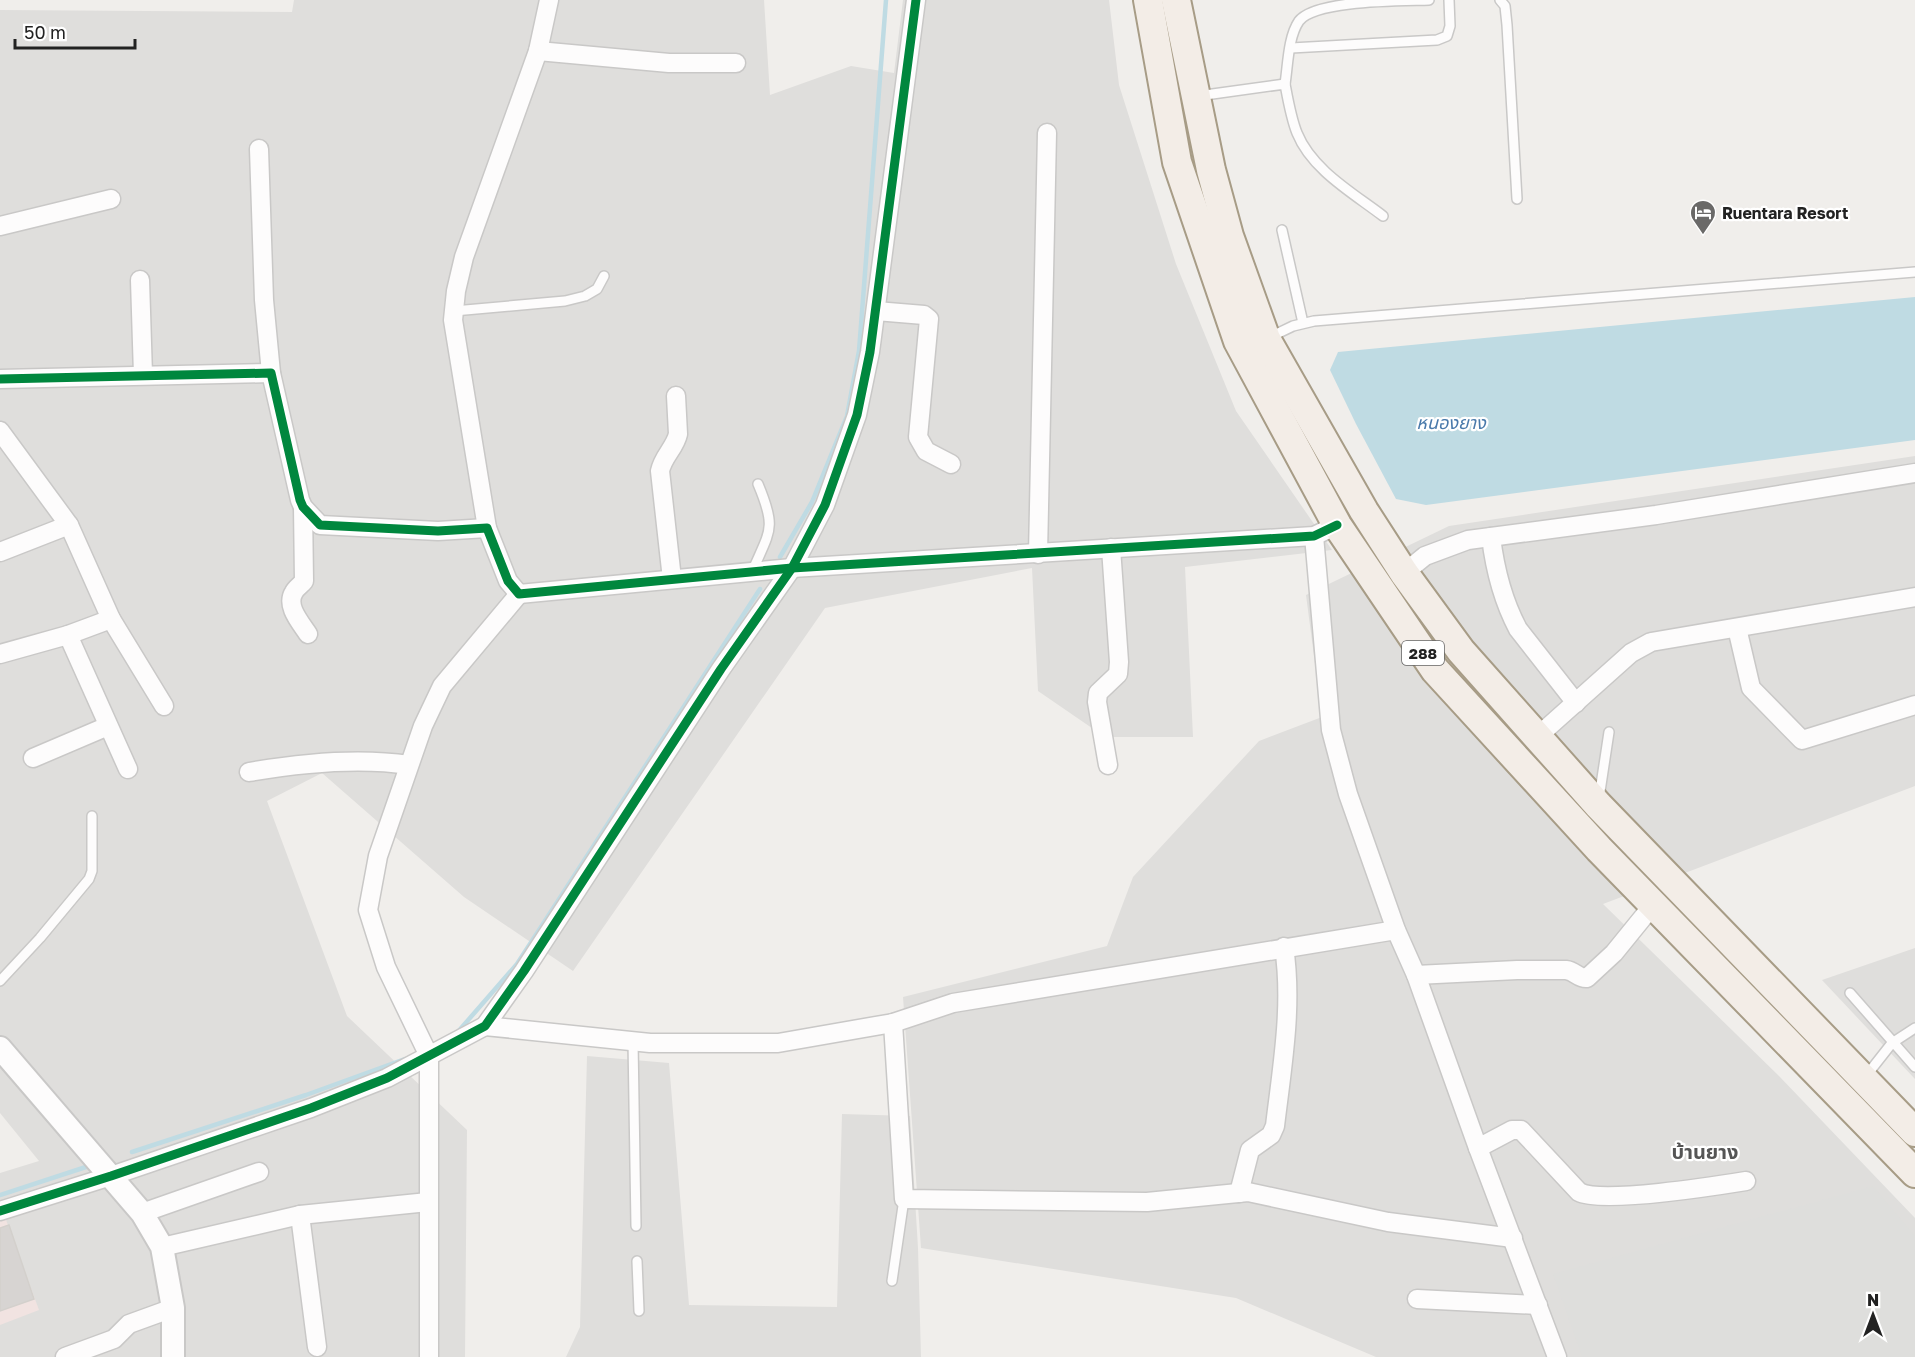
<svg xmlns="http://www.w3.org/2000/svg" width="1915" height="1357" font-family="'Golos Text','Noto Sans Thai',sans-serif">
	<style>
		.residential { fill: #dfdedc }
		.commercial { fill: #f1e3e1 }
		.religious { fill: #dededc }
		.water { fill: #bfdbe3 }
		.lines { fill: none; stroke-linecap: round; stroke-linejoin: round }
		.stream { stroke: #bfdbe3; stroke-width: 4.5 }
		.building { fill: #d7d4d2; stroke: #d3d0cc; stroke-width: 1.5 }
		.service-casing { stroke: #c9c8c7; stroke-width: 12 }
		.minor-casing { stroke: #c9c8c7; stroke-width: 21 }
		.tertiary-casing { stroke: #c9c8c7; stroke-width: 26 }
		.primary-casing { stroke: #a79c86; stroke-width: 32 }
		.service { stroke: #fdfcfc; stroke-width: 9 }
		.minor { stroke: #fdfcfc; stroke-width: 18 }
		.tertiary { stroke: #fdfcfc; stroke-width: 22 }
		.primary { stroke: #f3ede7; stroke-width: 28 }
		.cycleway-casing { stroke: #fff; stroke-width: 13 }
		.cycleway { stroke: #00873e; stroke-width: 9 }
		.labels { text-anchor: middle; dominant-baseline: central; stroke-width: 4.5; stroke-linejoin: round; paint-order: stroke }
		.shield { fill: #fff; stroke: #646464; stroke-width: 1.5 }
		.shield-label { font-size: 15px; font-weight: bold; fill: #222 }
		.poi-label { font-size: 16px; font-weight: bold; fill: #222; stroke: #fff; text-anchor: start }
		.water-label { font-size: 18px; font-style: italic; fill: #4a7aab; stroke: #fff }
		.quarter-label { font-size: 20px; font-weight: bold; fill: #555; stroke: #fff }
	</style>
	<rect width="100%" height="100%" fill="#f0eeeb"/>
	<g class="residential">
		<path d="M294,0H764L770,95L851,66L894,73L903,0H1109L1119,85L1176,264L1236,411L1332,550L1185,567L1193,737H1105L1038,691L1032,568L825,608L573,971L464,897L322,773L267,801L347,1016L467,1130L465,1357H0V1173L39,1161L0,1113V10L292,12Z"/>
		<path d="M1915,456V786L1603,904L1779,1076L1915,1218V1357H1376L1236,1298L921,1248L903,997L1107,946L1133,877L1259,741L1322,717L1306,595L1449,526Z"/>
		<path d="M1915,948V1079L1822,980Z"/>
		<path d="M587,1056L669,1063L689,1305L837,1307L842,1114L910,1116L918,1248L921,1357H566L580,1327Z"/>
	</g>
	<path class="commercial" d="M5,1217L39,1310L0,1325V1219Z"/>
	<path class="religious" d="M1873,1186L1915,1236V1357H1582L1553,1274Z"/>
	<path class="water" d="M1915,297V440L1426,505L1396,499L1356,424L1330,370L1338,352Z"/>
	<g class="lines">
		<g class="stream">
			<path d="M780,557L812,502L847,416L859,351L886,0"/>
			<path d="M456,1034L517,964L760,589"/>
			<path d="M132,1152L306,1095L405,1059"/>
			<path d="M0,1195L92,1165"/>
		</g>
	</g>
	<path class="building" d="M9,1225L34,1299L0,1311V1228Z"/>
	<g class="lines">
		<defs>
			<g id="service">
				<path d="M1500,0L1505,6L1507,25L1517,199"/>
				<path d="M1291,48L1437,40L1447,36L1450,26L1449,0"/>
				<path d="M1285,84C1288,65 1288,37 1299,21C1315,0 1400,1 1429,0"/>
				<path d="M1198,96L1285,84C1288,100 1291,118 1297,133C1312,170 1353,193 1383,216"/>
				<path d="M1282,230L1303,323"/>
				<path d="M454,311L565,301L585,296L597,289L604,276"/>
				<path d="M1268,338L1293,326L1314,321L1915,272"/>
				<path d="M752,572C770,530 777,529 758,484"/>
				<path d="M1599,798L1609,732"/>
				<path d="M0,981L40,938L89,879L92,871V816"/>
				<path d="M1850,993L1915,1067"/>
				<path d="M633,1041L636,1226"/>
				<path d="M1866,1076L1892,1043L1915,1028"/>
				<path d="M637,1261L639,1311"/>
				<path d="M892,1281L904,1199"/>
			</g>
			<g id="minor">
				<path d="M538,51L669,63H736"/>
				<path d="M259,149L264,300L271,373"/>
				<path d="M0,226L111,199"/>
				<path d="M140,280L143,375"/>
				<path d="M876,311L924,315L929,319L918,437L926,451L951,464"/>
				<path d="M0,379L271,373L300,500L303,507L320,525L438,531L487,528L508,581L519,594L792,568L1314,536L1337,525"/>
				<path d="M0,431L69,525L111,619L164,706"/>
				<path d="M303,507L304,581C301,585 296,588 294,592C285,606 301,623 308,634"/>
				<path d="M487,528L453,320L456,291L464,257L538,51L549,0"/>
				<path d="M1314,536L1331,730L1348,794L1396,930L1416,975L1478,1148L1557,1357"/>
				<path d="M1491,537C1495,570 1502,599 1518,629L1576,703"/>
				<path d="M0,552L69,525"/>
				<path d="M1038,554L1047,133"/>
				<path d="M1404,573L1425,556L1468,540L1656,515L1915,473"/>
				<path d="M672,579L660,471C663,456 675,448 678,434L676,396"/>
				<path d="M1737,628L1751,688L1802,740L1915,705"/>
				<path d="M68,635L128,769"/>
				<path d="M0,654L68,635L111,619"/>
				<path d="M1537,737L1631,653L1651,642L1915,597"/>
				<path d="M33,758L108,726"/>
				<path d="M1108,765L1097,702L1098,693L1118,674L1119,662L1111,548"/>
				<path d="M249,772C301,763 357,757 409,765"/>
				<path d="M1416,975L1517,970H1566C1575,971 1579,979 1587,978L1614,953L1653,905"/>
				<path d="M893,1023L904,1199L1147,1202L1248,1192L1388,1222L1513,1238"/>
				<path d="M485,1026L650,1043H778L893,1023L953,1003L1396,930"/>
				<path d="M1478,1148L1512,1130H1521L1579,1192C1602,1204 1715,1186 1746,1181"/>
				<path d="M1239,1193L1250,1150L1271,1135L1275,1126C1282,1067 1293,1006 1284,947"/>
				<path d="M0,1211L111,1176L311,1108L387,1078L485,1026L524,971L721,669L792,568L825,505L857,415L870,352L916,0"/>
				<path d="M142,1213L259,1172"/>
				<path d="M300,1215L317,1347"/>
				<path d="M162,1247L300,1215L428,1202"/>
				<path d="M1417,1299L1538,1305"/>
				<path d="M65,1357L114,1339L129,1324L173,1308"/>
				<path d="M429,1357V1056L386,967L368,910L378,856L423,726L442,686L519,594"/>
			</g>
			<path id="tertiary" d="M0,1048L142,1213L162,1247L173,1308V1357"/>
			<g id="primary">
				<path d="M1148,0L1177,162L1238,341L1337,525L1435,670L1599,849L1915,1173"/>
				<path d="M1176,0L1211,170L1229,236L1266,339L1364,511L1404,573L1461,651L1598,805L1915,1132"/>
			</g>
		</defs>
		<use href="#service" class="service-casing"/>
		<use href="#minor" class="minor-casing"/>
		<use href="#tertiary" class="tertiary-casing"/>
		<use href="#primary" class="primary-casing"/>
		<use href="#service" class="service"/>
		<use href="#minor" class="minor"/>
		<use href="#tertiary" class="tertiary"/>
		<use href="#primary" class="primary"/>
		<defs>
			<g id="cycleway">
				<path d="M0,379L271,373L300,500L303,507L320,525L438,531L487,528L508,581L519,594L792,568L1314,536L1337,525"/>
				<path d="M0,1211L111,1176L311,1108L387,1078L485,1026L524,971L721,669L792,568L825,505L857,415L870,352L916,0"/>
			</g>
		</defs>
		<use href="#cycleway" class="cycleway-casing"/>
		<use href="#cycleway" class="cycleway"/>
	</g>
	<defs>
		<symbol id="hotel-pin" viewBox="-11 -11 22 30"><path d="M0 17L-7.5 6A9.5 9.5 0 1 1 7.5 6Z" fill="#6a6968" stroke="#fff"/><path d="M-6-4.5h1.5V1H6V5H4.5V3h-9V5H-6ZM-4 0a1.8 1.8 0 1 1 3.6 0ZM.5 0V-2.5h3Q6-2.5 6 0Z" fill="#fff"/></symbol>
	</defs>
	<g fill-rule="evenodd">
		<use href="#hotel-pin" x="1688" y="198" width="30" height="40"/>
	</g>
	<g class="labels">
		<rect class="shield" x="1402" y="641" width="42" height="24" rx="4.5"/>
		<g class="shield-label">
			<text x="1423" y="653">288</text>
		</g>
		<g class="poi-label">
			<text x="1722" y="213">Ruentara Resort</text>
		</g>
		<g class="water-label">
			<text x="1451" y="422">หนองยาง</text>
		</g>
		<g class="quarter-label">
			<text x="1705" y="1151">บ้านยาง</text>
		</g>
	</g>
	<g transform="translate(1873 1315)" stroke="#ffffff" stroke-width="4.5" paint-order="stroke">
	<path d="M0-4.5L10 22L0 15L-10 22Z" fill="#222222"/>
	<text y="-9" font-size="16" font-weight="bold" text-anchor="middle" fill="#222222">N</text>
	</g>
	<path d="M15 39v9h120v-9" fill="none" stroke="#222222" stroke-width="3"/>
	<text x="24" y="39" font-size="18" fill="#222222" stroke="#ffffff" stroke-width="4.5" paint-order="stroke">50 m</text>
</svg>
